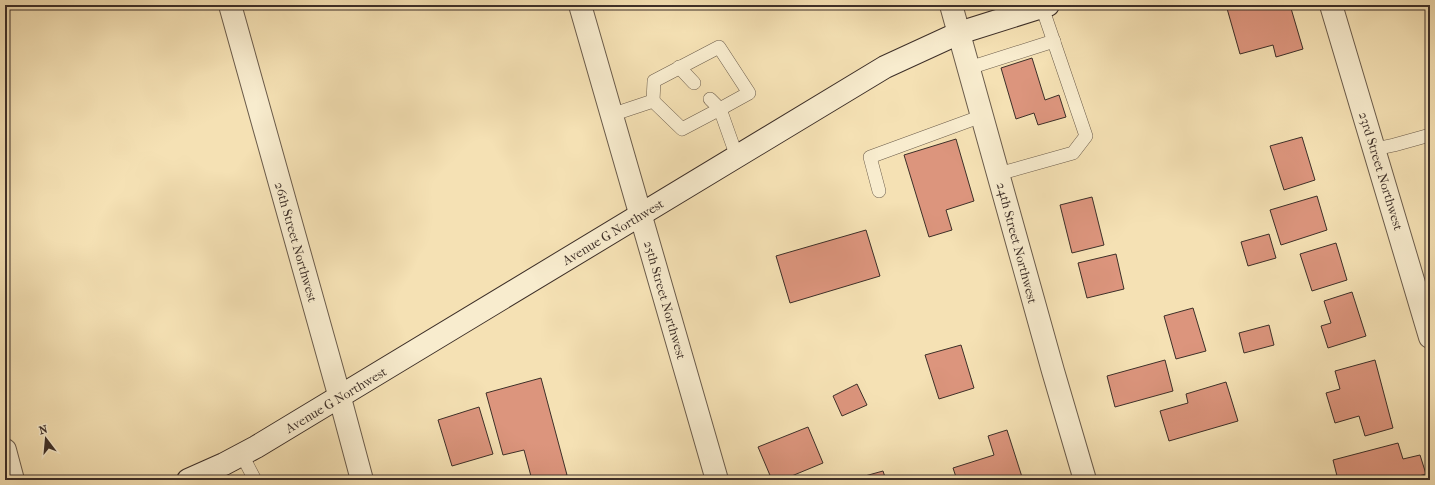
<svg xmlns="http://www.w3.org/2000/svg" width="1435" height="485" font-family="'IM FELL French Canon',serif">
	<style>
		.building { fill: #dc957d; stroke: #3d2f28 }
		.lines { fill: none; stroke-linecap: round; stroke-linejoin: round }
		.service-casing { stroke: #6b5c4b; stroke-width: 14 }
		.minor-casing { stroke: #6b5c4b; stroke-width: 24 }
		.tertiary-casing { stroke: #6b5c4b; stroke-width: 24 }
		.secondary-casing { stroke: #3d2f28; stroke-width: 24 }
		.service { stroke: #f8ecce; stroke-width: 13 }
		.minor { stroke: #f8ecce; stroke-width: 22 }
		.tertiary { stroke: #f8ecce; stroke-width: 22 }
		.secondary { stroke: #f8ecce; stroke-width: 22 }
		.labels { text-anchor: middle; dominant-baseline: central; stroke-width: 3.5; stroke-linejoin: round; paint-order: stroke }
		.street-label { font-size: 13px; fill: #3d2f28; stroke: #f8ecce }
	</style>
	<rect width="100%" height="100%" fill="#f5e1b4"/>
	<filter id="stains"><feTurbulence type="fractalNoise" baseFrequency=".005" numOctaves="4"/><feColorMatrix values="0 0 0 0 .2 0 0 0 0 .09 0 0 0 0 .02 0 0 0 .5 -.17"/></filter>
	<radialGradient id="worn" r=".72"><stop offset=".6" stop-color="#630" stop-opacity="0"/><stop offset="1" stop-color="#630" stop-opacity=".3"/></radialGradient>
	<g class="building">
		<path d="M1226,5H1290L1303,49L1276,57L1273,45L1240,54Z"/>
		<path d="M1032,58L1045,100L1059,95L1066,117L1038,125L1034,113L1016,119L1001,68Z"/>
		<path d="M1302,137L1315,180L1284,190L1270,146Z"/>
		<path d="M956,139L974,201L946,210L952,230L929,237L904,155Z"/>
		<path d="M1317,196L1327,230L1281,245L1270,210Z"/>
		<path d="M1092,197L1104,245L1072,253L1060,205Z"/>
		<path d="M866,230L880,276L790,303L776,256Z"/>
		<path d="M1269,234L1276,258L1248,266L1241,242Z"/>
		<path d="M1336,243L1347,280L1312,291L1300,254Z"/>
		<path d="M1116,254L1124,289L1087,298L1078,263Z"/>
		<path d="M1352,292L1366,336L1328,348L1321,326L1331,323L1324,301Z"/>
		<path d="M1193,308L1206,351L1176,359L1164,316Z"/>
		<path d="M1269,325L1274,345L1244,353L1239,333Z"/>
		<path d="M961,345L974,388L939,399L925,355Z"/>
		<path d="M1165,360L1173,391L1115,407L1107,376Z"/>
		<path d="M1375,360L1393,428L1365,436L1359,416L1335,423L1326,393L1340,389L1335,371Z"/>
		<path d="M541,378L567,475L548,480H532L524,450L503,455L486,393Z"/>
		<path d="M1226,382L1238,421L1169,441L1160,411L1188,403L1186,394Z"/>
		<path d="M857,384L867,405L842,416L833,396Z"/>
		<path d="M479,407L493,454L452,466L438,420Z"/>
		<path d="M808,427L823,463L782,480H772L758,447Z"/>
		<path d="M1007,430L1023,480H957L953,468L994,455L988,436Z"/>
		<path d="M1398,443L1403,459L1420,455L1426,474L1404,480H1338L1333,460Z"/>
		<path d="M883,471L886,480H855L854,479Z"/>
	</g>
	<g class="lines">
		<defs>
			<g id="service">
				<path d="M679,67L694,83"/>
				<path d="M969,68L1054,41"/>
				<path d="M653,101L654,81L719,47L749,93L720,109L710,99"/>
				<path d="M611,115L653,101L682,129L720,109L737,157"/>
				<path d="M1375,149L1394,145L1430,135"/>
				<path d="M998,174L1073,153L1086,136L1042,7"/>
				<path d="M879,191L870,157L982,116"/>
				<path d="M242,455L255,480"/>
			</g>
			<g id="minor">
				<path d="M580,5L717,480"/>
				<path d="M951,5L1053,371L1085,480"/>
				<path d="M1331,5L1430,337"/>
				<path d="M340,398L362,480"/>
				<path d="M5,450L13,480"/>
			</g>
			<path id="tertiary" d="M230,5L340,398"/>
			<path id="secondary" d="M188,480L224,464L256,447L885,67L959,33L1048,5"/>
		</defs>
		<use href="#service" class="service-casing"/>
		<use href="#minor" class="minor-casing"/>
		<use href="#tertiary" class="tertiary-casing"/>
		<use href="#secondary" class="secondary-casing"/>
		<use href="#service" class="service"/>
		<use href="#minor" class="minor"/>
		<use href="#tertiary" class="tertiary"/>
		<use href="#secondary" class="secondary"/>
	</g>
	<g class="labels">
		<g class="street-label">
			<text transform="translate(1381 171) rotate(73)">23rd Street Northwest</text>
			<text transform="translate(613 232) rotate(-31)">Avenue G Northwest</text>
			<text transform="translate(296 242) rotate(74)">26th Street Northwest</text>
			<text transform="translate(1017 243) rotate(75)">24th Street Northwest</text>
			<text transform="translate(665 300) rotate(74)">25th Street Northwest</text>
			<text transform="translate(336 400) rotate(-31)">Avenue G Northwest</text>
		</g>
	</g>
	<rect width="1435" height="485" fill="none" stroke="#f5e1b4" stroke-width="20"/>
	<rect x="6" y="6" width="1423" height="473" fill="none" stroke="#3d2f28" stroke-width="2"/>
	<rect x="10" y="10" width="1415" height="465" fill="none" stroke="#3d2f28"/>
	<g transform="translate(46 439) rotate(344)" stroke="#f8ecce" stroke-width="3" paint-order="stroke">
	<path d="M0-3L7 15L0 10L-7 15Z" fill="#3d2f28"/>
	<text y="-6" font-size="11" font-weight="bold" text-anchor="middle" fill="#3d2f28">N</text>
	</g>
	<rect width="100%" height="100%" filter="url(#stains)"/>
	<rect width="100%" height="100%" fill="url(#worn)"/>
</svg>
